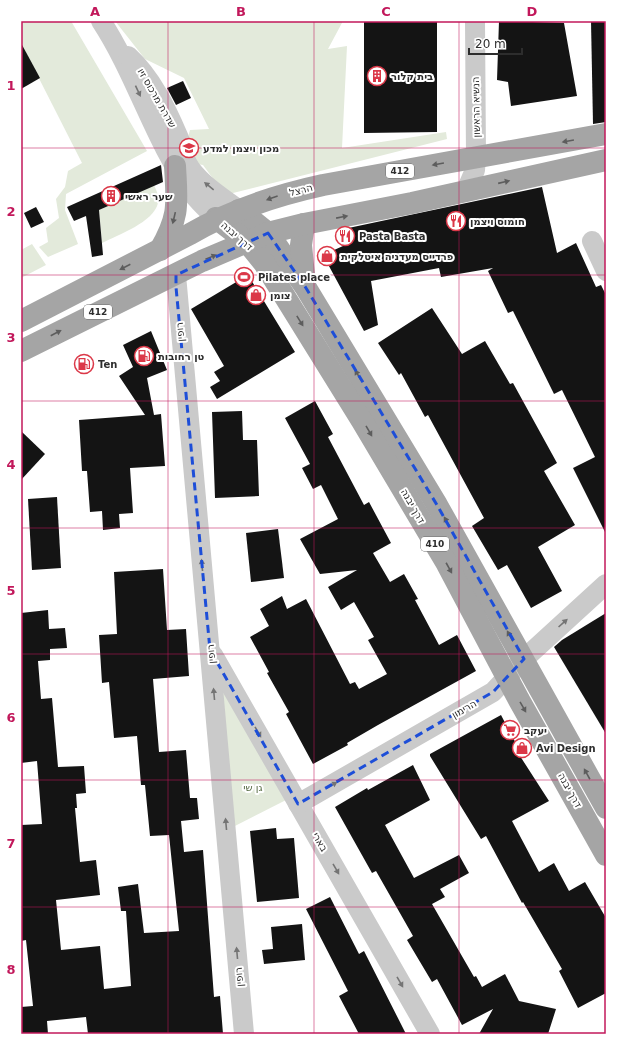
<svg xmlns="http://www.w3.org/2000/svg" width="627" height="1055" font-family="'DejaVu Sans','Noto Sans Hebrew',sans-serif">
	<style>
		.green { fill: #e3eadb }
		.building { fill: #141414 }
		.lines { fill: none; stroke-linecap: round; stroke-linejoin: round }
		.minor { stroke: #cacaca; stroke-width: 20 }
		.major { stroke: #a5a5a5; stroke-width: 22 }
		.oneway { fill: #747474 }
		.oneway2 { fill: #5d5d5d }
		.marked { fill: none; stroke: #1d4ed8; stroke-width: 3; stroke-dasharray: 8 5; stroke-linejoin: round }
		.grid { fill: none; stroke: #c2185b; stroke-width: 1; stroke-opacity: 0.55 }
		.labels { text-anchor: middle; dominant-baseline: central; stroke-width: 4; stroke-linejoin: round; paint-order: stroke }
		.shield { fill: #fff; stroke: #6c6c6c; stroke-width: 1 }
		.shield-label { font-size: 9px; font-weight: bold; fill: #2d2d2d }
		.poi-label { font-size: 10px; font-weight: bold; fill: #2d2d2d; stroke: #fff; text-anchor: start }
		.street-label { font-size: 10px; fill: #2d2d2d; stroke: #fff }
		.park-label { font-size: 10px; fill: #51663d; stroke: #fff }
		.neatline { fill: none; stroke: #c2185b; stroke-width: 1.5 }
		.grid-label { font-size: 13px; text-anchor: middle; font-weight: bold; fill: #c2185b }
	</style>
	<rect width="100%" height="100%" fill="#fff"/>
	<g class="green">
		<path d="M21,21H71L147,151L66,194L65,210L78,244L48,257L39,247L48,242L46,228L59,218L56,199L65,187L68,171L82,163L21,43Z"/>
		<path d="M115,21H343L328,49L347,46L342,148L446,132L447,139L225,195L203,165L192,163L185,148L190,130L209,129L184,78L145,59Z"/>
		<path d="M154,185C156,190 160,197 158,203C154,222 118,235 102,243L99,210Z"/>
		<path d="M32,244L46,265L21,278V250Z"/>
		<path d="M216,668L290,798L229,829Z"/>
	</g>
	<g class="building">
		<path d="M364,21H437V132L364,133Z"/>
		<path d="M499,21L564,23L577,96L511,106L508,82L497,80Z"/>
		<path d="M591,21H606V122L593,124Z"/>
		<path d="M21,43L40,78L21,89Z"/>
		<path d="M183,81L191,98L176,105L167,88Z"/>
		<path d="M161,165L163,182L99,210L103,255L92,257L86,216L74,221L67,207Z"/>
		<path d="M542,187L557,253L576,243L596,287L601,285L606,295V534L573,468L595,457L562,390L554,394L513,311L508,313L488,271L493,268L441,277L439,268L371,281L378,325L364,331L323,255L343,246L339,230Z"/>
		<path d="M36,207L44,222L31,228L24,213Z"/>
		<path d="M248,275L295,352L217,399L210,387L220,381L214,372L224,366L191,309Z"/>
		<path d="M432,308L462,354L485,341L510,384L513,383L557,463L544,471L575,525L538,547L562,591L531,608L507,565L498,570L472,526L484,518L428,415L425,417L401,373L399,375L378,343Z"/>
		<path d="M151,331L167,370L147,378L154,415L161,414L165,466L130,468L133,513L119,514L120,528L103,530L102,511L90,512L87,471H82L79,420L145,415L119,376L133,367L123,345Z"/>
		<path d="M315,401L333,434L328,437L364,505L369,502L391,543L373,553L390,582L404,574L418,599L415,600L439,645L457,635L476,671L378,725L347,743L348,745L313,764L286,714L289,712L267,673L269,672L250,637L269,626L260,609L282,596L287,609L306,599L350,684L355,682L359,689L387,674L368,640L374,637L354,602L341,610L328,587L357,570L320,574L300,539L338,519L321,485L313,489L302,468L310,464L285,418Z"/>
		<path d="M242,411L243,440H257L259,496L215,498L212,412Z"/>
		<path d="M21,431L45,454L21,480Z"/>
		<path d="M57,497L61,568L32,570L28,499Z"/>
		<path d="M278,529L284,578L251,582L246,533Z"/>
		<path d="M163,569L167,630L186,629L189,676L153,679L159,752L186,750L190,798H197L199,819L181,821L184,852L203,850L214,997L220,996L223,1034H88L86,1017L47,1021L48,1034H21V1007L33,1006L26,940L21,941V825L42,824L37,761L21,763V613L48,610L49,629L65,628L67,648L50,649V660L38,661L41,699L52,698L58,767L84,766L86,793L76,794L77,808H75L80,862L96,860L100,895L56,900L61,950L100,946L104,989L131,986L126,911H121L118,887L138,884L144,933L179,931L169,835L150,836L145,785H141L137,736L114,738L109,682L102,683L99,635L117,634L114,572Z"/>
		<path d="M606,613V734L554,647L562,640Z"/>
		<path d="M501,715L522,755L520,756L549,801L512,821L539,872L554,863L569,891L585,882L606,918V993L578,1008L559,971L562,969L523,902L522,903L486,836L481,839L430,756V754Z"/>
		<path d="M413,765L430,800L385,825L414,878L459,855L469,873L440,889L445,897L432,904L474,977L476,976L482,987L505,974L519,1001L556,1009L548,1034H479L493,1009L462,1025L437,979L432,982L407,940L413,936L376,871L372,873L335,807L367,788L368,790Z"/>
		<path d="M276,828L277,839L294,838L299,898L257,902L250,831Z"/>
		<path d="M330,897L359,954L364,951L406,1034H359L339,996L348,991L306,909Z"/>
		<path d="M302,924L305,960L264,964L262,950L273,949L271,927Z"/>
	</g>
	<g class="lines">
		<g class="minor">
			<path d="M101,21C137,76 154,141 193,194C200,203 209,211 216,218"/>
			<path d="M128,56C151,77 166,108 178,136C182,145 183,154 187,163C197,182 222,197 239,210"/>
			<path d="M466,191L475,170L476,157L475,21"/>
			<path d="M592,241L606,271"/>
			<path d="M176,275L244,1034"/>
			<path d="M213,655L430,1034"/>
			<path d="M298,804L493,692L524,659L606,584"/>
		</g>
		<g class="major">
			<path d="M239,210L268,233L306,288L437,505L606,808"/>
			<path d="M216,218L247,242L264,263L362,421L447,564L519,700L606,855"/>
			<path d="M304,224L301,245L305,285"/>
			<path d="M160,250C180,215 177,204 175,166"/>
			<path d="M21,321L190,234C231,210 277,195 323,185L606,134"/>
			<path d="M21,351L202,261L268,233L304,224L412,203L606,160"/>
		</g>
	</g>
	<defs><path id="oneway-solid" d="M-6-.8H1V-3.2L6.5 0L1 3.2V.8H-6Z"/></defs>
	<g class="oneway">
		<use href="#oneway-solid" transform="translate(138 91) rotate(65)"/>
		<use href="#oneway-solid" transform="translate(209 186) rotate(-141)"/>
		<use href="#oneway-solid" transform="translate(202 565) rotate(-95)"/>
		<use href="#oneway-solid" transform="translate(563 623) rotate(-42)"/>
		<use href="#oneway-solid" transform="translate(214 694) rotate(-95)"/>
		<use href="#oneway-solid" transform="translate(258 732) rotate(60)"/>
		<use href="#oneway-solid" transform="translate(332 785) rotate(-30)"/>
		<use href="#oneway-solid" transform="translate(226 824) rotate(-95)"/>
		<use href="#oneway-solid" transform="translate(336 869) rotate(60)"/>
		<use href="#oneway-solid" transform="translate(237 953) rotate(-95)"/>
		<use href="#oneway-solid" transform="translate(400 982) rotate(60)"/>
	</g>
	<g class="oneway2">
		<use href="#oneway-solid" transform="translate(568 141) rotate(170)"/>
		<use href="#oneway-solid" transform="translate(438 164) rotate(170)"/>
		<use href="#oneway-solid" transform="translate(504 182) rotate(-13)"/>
		<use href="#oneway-solid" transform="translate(272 198) rotate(160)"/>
		<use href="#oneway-solid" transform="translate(342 217) rotate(-11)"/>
		<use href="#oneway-solid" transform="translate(174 218) rotate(103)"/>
		<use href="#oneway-solid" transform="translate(211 257) rotate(-22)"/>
		<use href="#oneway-solid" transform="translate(125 267) rotate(153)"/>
		<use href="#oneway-solid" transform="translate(300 321) rotate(58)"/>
		<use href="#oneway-solid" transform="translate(56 333) rotate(-28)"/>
		<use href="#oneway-solid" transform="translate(358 375) rotate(-121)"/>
		<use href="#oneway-solid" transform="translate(369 431) rotate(60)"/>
		<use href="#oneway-solid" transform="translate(447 522) rotate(-120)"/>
		<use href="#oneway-solid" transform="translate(449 568) rotate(61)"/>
		<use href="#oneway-solid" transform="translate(510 636) rotate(-119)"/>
		<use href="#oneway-solid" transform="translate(523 707) rotate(60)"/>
		<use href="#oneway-solid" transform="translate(587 774) rotate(-119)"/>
	</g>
	<path class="marked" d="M268,233L306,288L437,505L524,659L493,692L298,804L210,650L176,287V275Z"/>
	<path class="grid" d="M168,21V1034M314,21V1034M459,21V1034M21,148H606M21,275H606M21,401H606M21,528H606M21,654H606M21,780H606M21,907H606"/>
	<defs>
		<symbol id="building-ring" viewBox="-11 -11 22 22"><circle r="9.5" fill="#fff" stroke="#db3848" stroke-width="1.5"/><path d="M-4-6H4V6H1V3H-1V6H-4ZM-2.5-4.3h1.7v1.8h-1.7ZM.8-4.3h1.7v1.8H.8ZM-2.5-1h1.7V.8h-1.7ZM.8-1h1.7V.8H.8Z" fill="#db3848"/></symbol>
		<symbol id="university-ring" viewBox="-11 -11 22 22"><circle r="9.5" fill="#fff" stroke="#db3848" stroke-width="1.5"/><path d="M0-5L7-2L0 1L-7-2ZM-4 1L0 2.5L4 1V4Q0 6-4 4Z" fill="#db3848"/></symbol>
		<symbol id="restaurant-ring" viewBox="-11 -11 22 22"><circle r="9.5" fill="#fff" stroke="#db3848" stroke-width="1.5"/><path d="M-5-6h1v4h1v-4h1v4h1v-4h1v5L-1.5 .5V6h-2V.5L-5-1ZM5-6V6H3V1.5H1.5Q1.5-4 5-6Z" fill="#db3848"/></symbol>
		<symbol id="shop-ring" viewBox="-11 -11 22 22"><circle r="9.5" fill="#fff" stroke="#db3848" stroke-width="1.5"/><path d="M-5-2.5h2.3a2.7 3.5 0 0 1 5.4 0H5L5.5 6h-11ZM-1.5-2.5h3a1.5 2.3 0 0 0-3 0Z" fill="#db3848"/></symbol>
		<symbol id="stadium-ring" viewBox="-11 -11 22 22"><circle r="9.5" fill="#fff" stroke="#db3848" stroke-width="1.5"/><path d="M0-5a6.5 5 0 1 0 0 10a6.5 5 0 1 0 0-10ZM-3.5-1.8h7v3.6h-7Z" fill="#db3848"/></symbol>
		<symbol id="fuel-ring" viewBox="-11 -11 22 22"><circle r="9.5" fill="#fff" stroke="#db3848" stroke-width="1.5"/><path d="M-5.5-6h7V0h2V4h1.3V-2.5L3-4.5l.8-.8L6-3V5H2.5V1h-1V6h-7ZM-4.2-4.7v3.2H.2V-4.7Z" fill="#db3848"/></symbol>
		<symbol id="supermarket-ring" viewBox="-11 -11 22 22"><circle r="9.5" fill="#fff" stroke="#db3848" stroke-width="1.5"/><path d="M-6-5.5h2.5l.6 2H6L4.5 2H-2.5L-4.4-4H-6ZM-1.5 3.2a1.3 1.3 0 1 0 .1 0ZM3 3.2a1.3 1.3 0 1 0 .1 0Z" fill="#db3848"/></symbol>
	</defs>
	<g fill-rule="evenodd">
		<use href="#building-ring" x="366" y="65" width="22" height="22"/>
		<use href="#university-ring" x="178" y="137" width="22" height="22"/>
		<use href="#building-ring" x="100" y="185" width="22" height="22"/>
		<use href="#restaurant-ring" x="445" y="210" width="22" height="22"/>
		<use href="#restaurant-ring" x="334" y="225" width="22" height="22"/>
		<use href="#shop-ring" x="316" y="245" width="22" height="22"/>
		<use href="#stadium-ring" x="233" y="266" width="22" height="22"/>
		<use href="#shop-ring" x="245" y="284" width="22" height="22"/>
		<use href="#fuel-ring" x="133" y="345" width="22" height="22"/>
		<use href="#fuel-ring" x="73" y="353" width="22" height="22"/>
		<use href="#supermarket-ring" x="499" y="719" width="22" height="22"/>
		<use href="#shop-ring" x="511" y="737" width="22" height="22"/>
	</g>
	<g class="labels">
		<g class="shield">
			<rect x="386" y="164" width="28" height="14" rx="3"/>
			<rect x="84" y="305" width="28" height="14" rx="3"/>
			<rect x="421" y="537" width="28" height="14" rx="3"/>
		</g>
		<g class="shield-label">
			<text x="400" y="171">412</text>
			<text x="98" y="312">412</text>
			<text x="435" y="544">410</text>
		</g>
		<g class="poi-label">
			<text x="391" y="76">בית קלור</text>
			<text x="203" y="148">מכון ויצמן למדע</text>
			<text x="125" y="196">שער ראשי</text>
			<text x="470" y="221">חומוס ויצמן</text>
			<text x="359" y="236">Pasta Basta</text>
			<text x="341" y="256">פרדייס מעדניה איטלקית</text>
			<text x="258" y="277">Pilates place</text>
			<text x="270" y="295">צומן</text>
			<text x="158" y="356">טן רחובות</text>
			<text x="98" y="364">Ten</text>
			<text x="524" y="730">יעקב</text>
			<text x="536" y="748">Avi Design</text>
		</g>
		<g class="street-label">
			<text transform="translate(157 98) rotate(60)">שדרת מרכוס זיו</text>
			<text transform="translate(476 107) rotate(-91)">הנשיא הראשון</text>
			<text transform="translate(301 190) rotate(-14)">הרצל</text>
			<text transform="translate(237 236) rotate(41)">דרך יבנה</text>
			<text transform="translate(180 332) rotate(-95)">רופין</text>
			<text transform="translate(413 506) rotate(60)">דרך יבנה</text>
			<text transform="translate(211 654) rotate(-95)">רופין</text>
			<text transform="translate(464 709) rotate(-30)">הרימון</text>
			<text transform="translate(570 790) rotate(61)">דרך יבנה</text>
			<text transform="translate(320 842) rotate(60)">בארי</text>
			<text transform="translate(239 977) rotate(-95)">רופין</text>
		</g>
		<g class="park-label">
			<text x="253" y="787">גן שי</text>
		</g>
	</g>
	<rect width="627" height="1055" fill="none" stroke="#ffffff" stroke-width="44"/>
	<path d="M469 48v6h53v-6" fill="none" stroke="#2d2d2d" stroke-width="2"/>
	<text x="475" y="48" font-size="12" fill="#2d2d2d" stroke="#ffffff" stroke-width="3" paint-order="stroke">20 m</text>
	<rect x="22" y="22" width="583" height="1011" class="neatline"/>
	<g class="grid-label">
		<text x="95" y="16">A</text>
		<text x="241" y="16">B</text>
		<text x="386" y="16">C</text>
		<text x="532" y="16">D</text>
		<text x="11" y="90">1</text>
		<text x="11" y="216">2</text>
		<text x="11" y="342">3</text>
		<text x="11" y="469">4</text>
		<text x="11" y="595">5</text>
		<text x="11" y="722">6</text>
		<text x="11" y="848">7</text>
		<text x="11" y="974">8</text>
	</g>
</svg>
